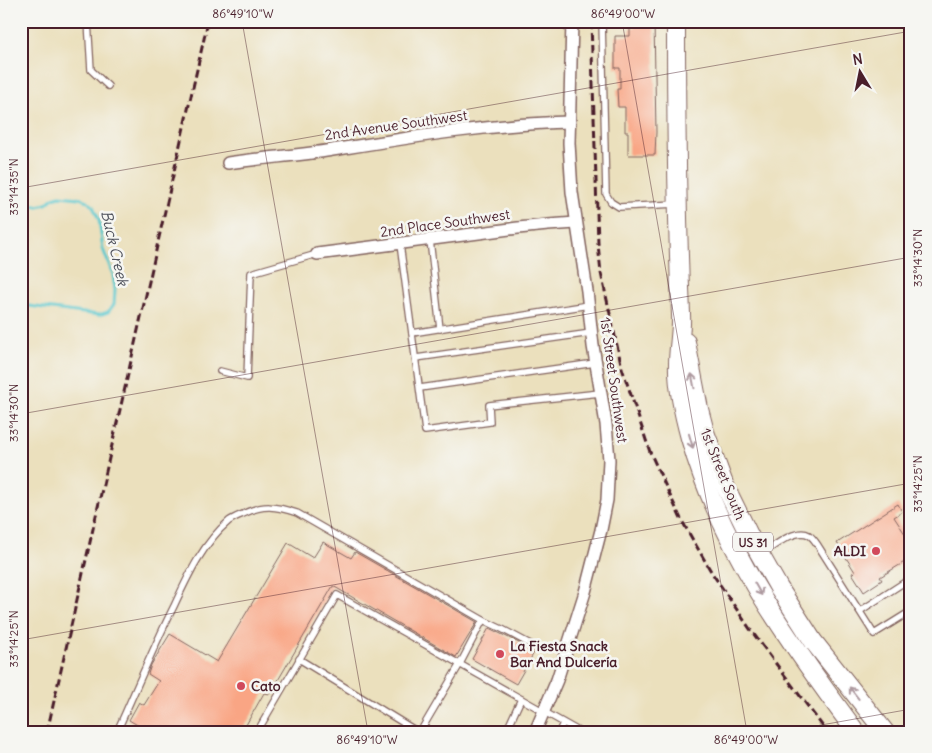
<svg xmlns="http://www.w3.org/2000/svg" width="932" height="753" font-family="Delius,sans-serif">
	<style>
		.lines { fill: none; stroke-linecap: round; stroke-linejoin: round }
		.stream { stroke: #5cc9cf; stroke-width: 3 }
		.building { fill: #f9a584 }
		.service-casing { stroke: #82635e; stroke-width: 8 }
		.minor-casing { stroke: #82635e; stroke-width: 14 }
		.tertiary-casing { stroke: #82635e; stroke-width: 16 }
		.primary-casing { stroke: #82635e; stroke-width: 20 }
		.service { stroke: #fff; stroke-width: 5.5 }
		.minor { stroke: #fff; stroke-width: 11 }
		.tertiary { stroke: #fff; stroke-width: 14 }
		.primary { stroke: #fff; stroke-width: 18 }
		.rail { stroke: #4a1f2b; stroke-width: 3; stroke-dasharray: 8 4; stroke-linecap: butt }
		.oneway { stroke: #ae9aa0 }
		.ticks { fill: none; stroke: #4a1f2b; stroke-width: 1; stroke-opacity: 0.45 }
		.poi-dot { fill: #d1495b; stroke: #f6f6f2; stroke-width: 2 }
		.labels { text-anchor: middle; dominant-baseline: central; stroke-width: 5; stroke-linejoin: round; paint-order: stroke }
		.shield { fill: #f6f6f2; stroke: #7e6067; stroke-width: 1 }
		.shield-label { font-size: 12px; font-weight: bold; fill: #4a1f2b }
		.street-label { font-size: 14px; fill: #4a1f2b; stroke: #f6f6f2 }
		.poi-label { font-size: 14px; font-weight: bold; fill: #4a1f2b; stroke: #f6f6f2; text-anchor: start }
		.water-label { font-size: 15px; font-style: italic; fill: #4f525c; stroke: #f6f6f2 }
		.neatline { fill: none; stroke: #4a1f2b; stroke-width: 2 }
		.ticks-label { font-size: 12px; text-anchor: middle; fill: #4a1f2b }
	</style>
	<rect width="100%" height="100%" fill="#f6f6f2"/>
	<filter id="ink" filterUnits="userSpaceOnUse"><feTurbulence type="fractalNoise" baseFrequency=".02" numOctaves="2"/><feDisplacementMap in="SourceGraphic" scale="10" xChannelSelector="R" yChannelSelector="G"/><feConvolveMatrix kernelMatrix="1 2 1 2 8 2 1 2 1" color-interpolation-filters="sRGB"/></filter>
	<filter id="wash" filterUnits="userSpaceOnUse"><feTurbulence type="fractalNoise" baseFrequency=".0096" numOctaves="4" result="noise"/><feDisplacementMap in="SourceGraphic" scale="20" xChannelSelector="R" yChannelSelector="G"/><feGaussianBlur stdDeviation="1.12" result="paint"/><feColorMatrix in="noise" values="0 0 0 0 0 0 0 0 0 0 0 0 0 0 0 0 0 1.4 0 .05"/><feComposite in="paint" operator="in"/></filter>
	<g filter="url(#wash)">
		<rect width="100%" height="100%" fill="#ebe0bd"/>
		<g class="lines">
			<path class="stream" d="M21,206H38L46,204L53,198L60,196L80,198L87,201L93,206L99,220L103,249L113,275L115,290L114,304L108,312L99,315L21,305"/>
		</g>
		<g id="blocks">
			<g class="building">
				<path d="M635,21H654L656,132L655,155H628V132H625V107H618L617,89H620V68H615V36H630V28L635,27Z"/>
				<path d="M898,504L902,512L894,517L911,543V558L880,577L882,580L864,592L852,573L855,572L837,543Z"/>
				<path d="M323,542L351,558L355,552L477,622L456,657L333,586L270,694L264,693L242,732H149L129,720L139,702L144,705L159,681L148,674L151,665L170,634L217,662L288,543L313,558Z"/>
				<path d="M489,628L535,651L516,684L472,659Z"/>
			</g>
		</g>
	</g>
	<g filter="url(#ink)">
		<use href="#blocks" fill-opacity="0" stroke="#82635e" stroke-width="1"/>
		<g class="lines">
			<defs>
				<g id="service">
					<path d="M88,21L91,70L108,86"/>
					<path d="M602,21L606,194L611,202L619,207L676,204"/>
					<path d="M430,240L440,329"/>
					<path d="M400,244L425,431L490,422L489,405L600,393"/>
					<path d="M412,333L589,305"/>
					<path d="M416,358L591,333"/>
					<path d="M220,371L247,378L251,273L317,254"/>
					<path d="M420,388L595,363"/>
					<path d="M762,554C773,547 796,527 809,535C812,537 815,541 817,544L874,634L911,611"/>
					<path d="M860,611L911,578"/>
					<path d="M483,620L502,629L532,645"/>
					<path d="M299,659L418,732"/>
					<path d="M116,732L119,727C137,687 154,646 174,606C188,576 203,543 229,521C233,518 238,516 243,514C263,504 276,506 297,513L483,620L460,664L420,732"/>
					<path d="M257,732L337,595L580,732"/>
					<path d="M506,732L521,699"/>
					<path d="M559,732L563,723"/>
				</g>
				<g id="minor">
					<path d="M228,163C260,158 293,156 326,151C407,138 488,124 570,122"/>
					<path d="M317,254L518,228L548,225L576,223"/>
					<path d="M535,732L557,680L585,592L601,530L607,500L609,460L606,424L593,346L587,291L572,192L569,143L572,21"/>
				</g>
				<path id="tertiary" d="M910,732L911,731"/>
				<g id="primary">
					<path d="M676,21C676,119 677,217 681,314C682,331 678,347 678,364C677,386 684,416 690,438C721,548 789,642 856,732"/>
					<path d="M686,342L699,409L705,432L724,484L750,537L779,588L813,641L885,732"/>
				</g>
			</defs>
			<use href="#service" class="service-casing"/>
			<use href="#minor" class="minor-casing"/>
			<use href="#tertiary" class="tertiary-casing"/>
			<use href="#primary" class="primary-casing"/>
			<use href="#service" class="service"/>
			<use href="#minor" class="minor"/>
			<use href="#tertiary" class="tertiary"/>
			<use href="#primary" class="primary"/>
			<g class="rail">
				<path d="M591,21L598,244L601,273L622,368L650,452L666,487L682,521L712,573L750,629L827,732"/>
				<path d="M47,732L208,21"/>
			</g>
		</g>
		<defs><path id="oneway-shaft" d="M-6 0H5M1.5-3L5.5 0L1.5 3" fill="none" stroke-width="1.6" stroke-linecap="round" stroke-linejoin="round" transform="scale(1.25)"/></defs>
		<g class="oneway">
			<use href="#oneway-shaft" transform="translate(693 381) rotate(-101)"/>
			<use href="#oneway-shaft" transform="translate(691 441) rotate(74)"/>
			<use href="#oneway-shaft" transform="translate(758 589) rotate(60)"/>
			<use href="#oneway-shaft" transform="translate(854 693) rotate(-128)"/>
		</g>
	</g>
	<path class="ticks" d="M242,21L368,732M622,21L747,732M21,188L911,31M21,414L911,257M21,640L911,483M782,732L911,709"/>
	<g class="poi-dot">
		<circle cx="876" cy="551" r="5"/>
		<circle cx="500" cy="654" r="5"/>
		<circle cx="241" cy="686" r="5"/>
	</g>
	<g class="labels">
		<rect class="shield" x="733" y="532.5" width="40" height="19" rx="4"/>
		<g class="shield-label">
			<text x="753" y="542">US 31</text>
		</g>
		<g class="street-label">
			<text transform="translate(396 125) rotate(-8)">2nd Avenue Southwest</text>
			<text transform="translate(445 223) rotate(-8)">2nd Place Southwest</text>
			<text transform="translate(614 380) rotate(82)">1st Street Southwest</text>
			<text transform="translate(723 474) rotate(68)">1st Street South</text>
		</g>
		<g class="poi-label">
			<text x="866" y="551" text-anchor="end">ALDI</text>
			<text x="510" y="646">La Fiesta Snack<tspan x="510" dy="16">Bar And Dulcería</tspan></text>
			<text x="251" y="686">Cato</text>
		</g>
		<g class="water-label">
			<text transform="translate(115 248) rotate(77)">Buck Creek</text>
		</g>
	</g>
	<rect width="932" height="753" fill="none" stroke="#f6f6f2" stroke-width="55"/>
	<g transform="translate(860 72) rotate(350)" stroke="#f6f6f2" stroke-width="4" paint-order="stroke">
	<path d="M0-4L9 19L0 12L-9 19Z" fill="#4a1f2b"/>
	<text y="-8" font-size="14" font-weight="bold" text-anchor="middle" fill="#4a1f2b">N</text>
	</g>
	<rect x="28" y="28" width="876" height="698" class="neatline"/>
	<g class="ticks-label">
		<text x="243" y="18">86°49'10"W</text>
		<text x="623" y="18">86°49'00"W</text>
		<text transform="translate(14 187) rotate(-90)" y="4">33°14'35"N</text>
		<text transform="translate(918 258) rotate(-90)" y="4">33°14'30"N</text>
		<text transform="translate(14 413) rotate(-90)" y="4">33°14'30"N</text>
		<text transform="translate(918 484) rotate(-90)" y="4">33°14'25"N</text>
		<text transform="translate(14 639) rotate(-90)" y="4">33°14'25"N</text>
		<text x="367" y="744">86°49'10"W</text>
		<text x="746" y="744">86°49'00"W</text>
	</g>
</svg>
